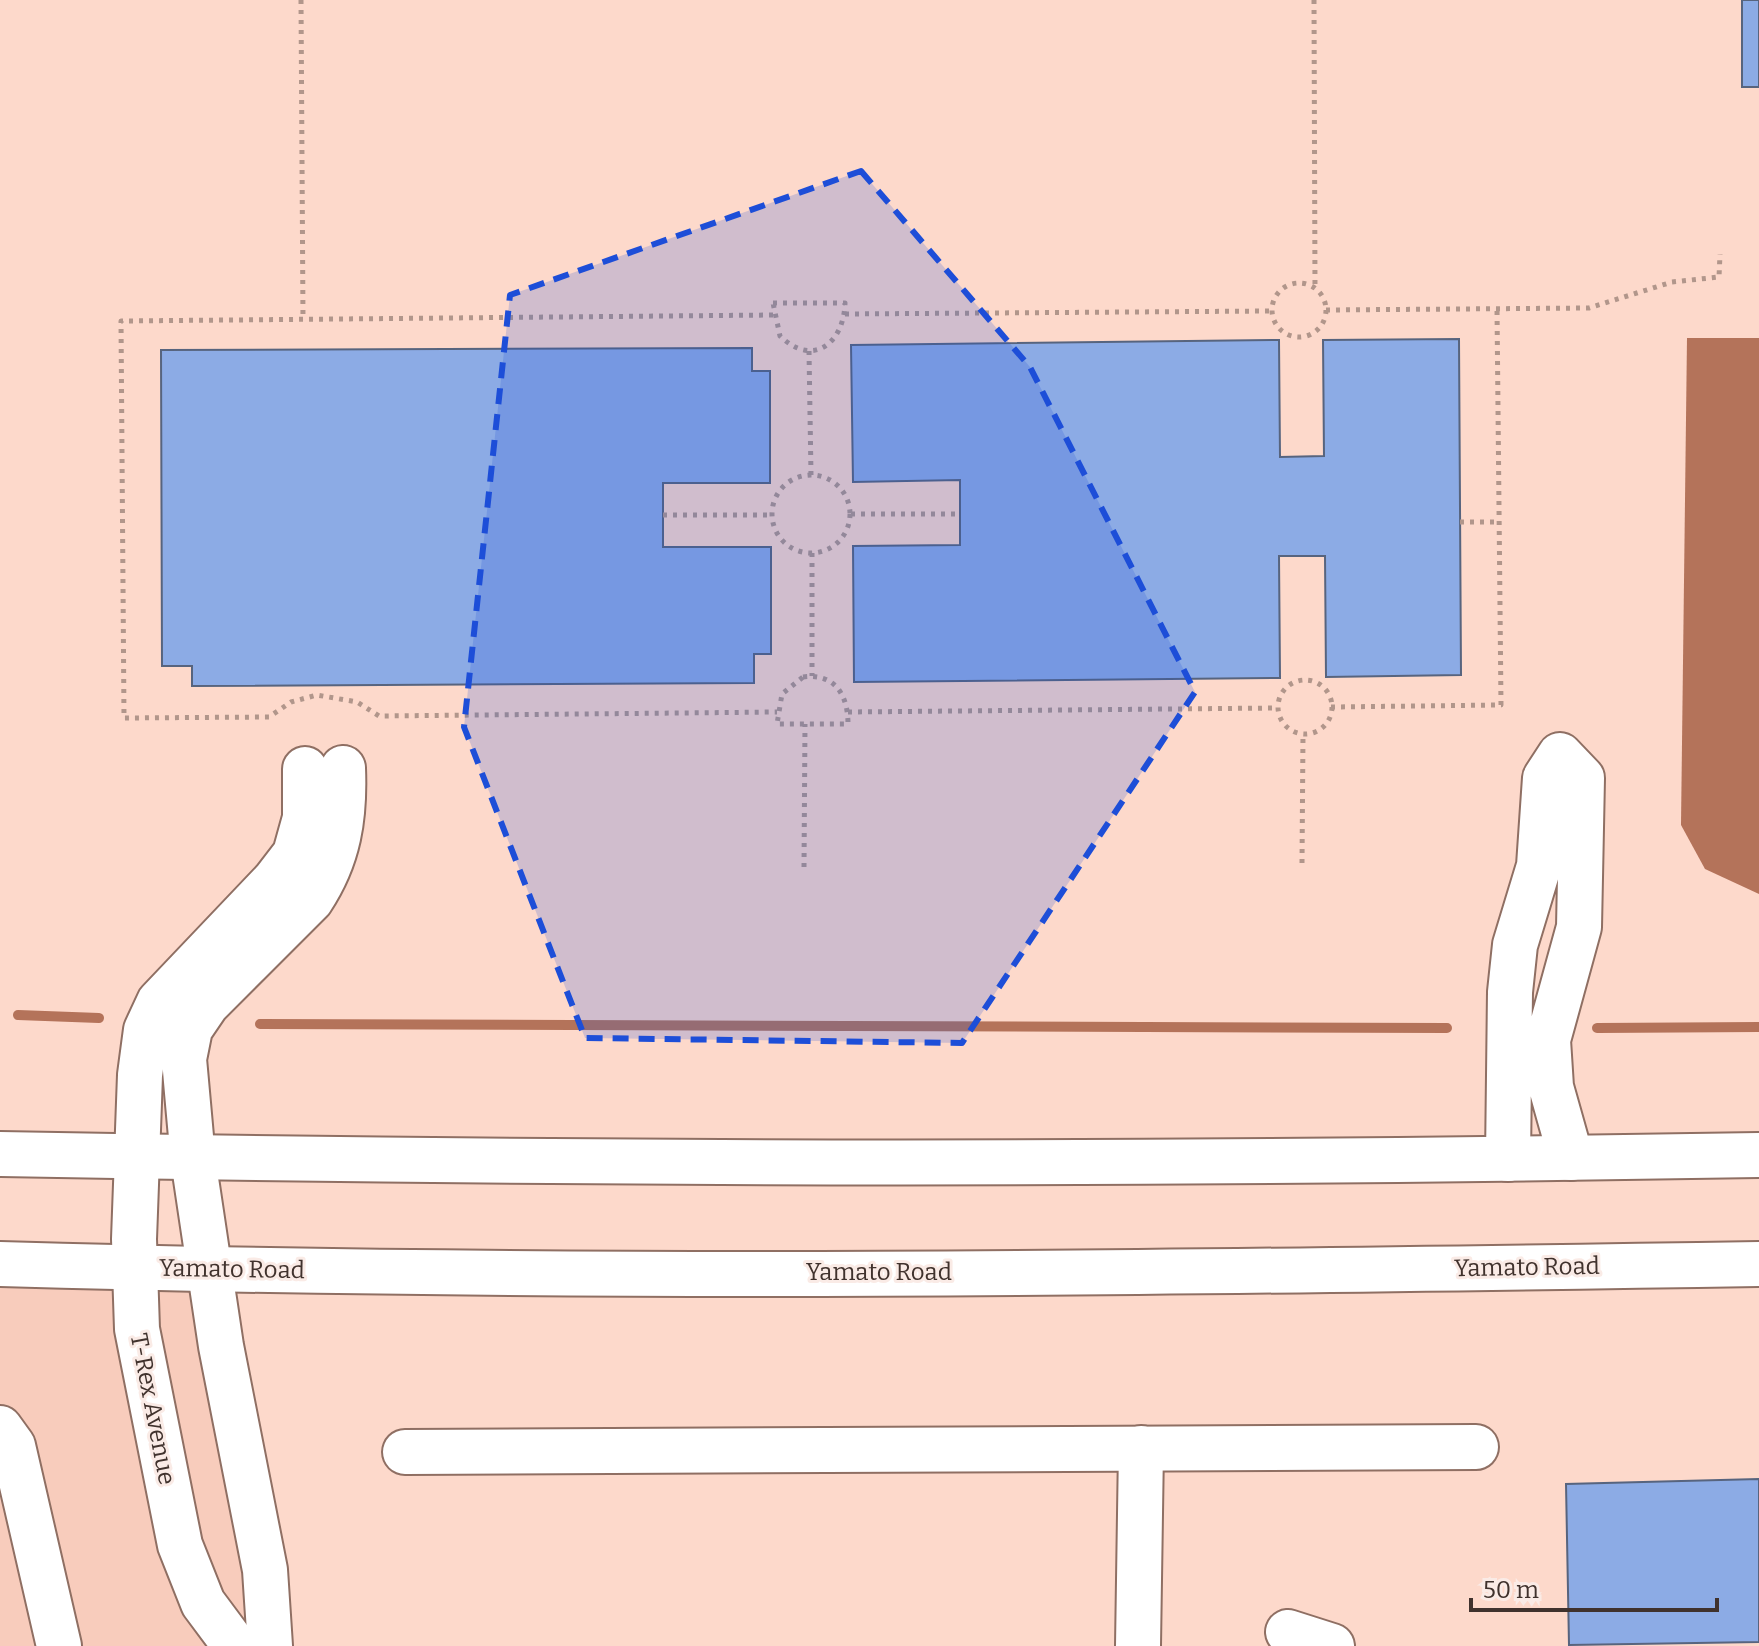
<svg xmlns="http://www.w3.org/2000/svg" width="1759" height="1646" font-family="Bitter,serif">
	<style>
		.built { fill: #f8ccbc }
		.water { fill: #b4735a }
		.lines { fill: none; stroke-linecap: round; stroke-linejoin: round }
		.stream { stroke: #b4735a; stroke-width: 10 }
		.building { fill: #8cabe5; stroke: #57647e; stroke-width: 2 }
		.minor-casing { stroke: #8f6f63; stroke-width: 48 }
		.major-casing { stroke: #8f6f63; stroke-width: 48 }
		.path { stroke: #b1968b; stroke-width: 5; stroke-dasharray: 4 6; stroke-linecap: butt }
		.minor { stroke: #fff; stroke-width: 44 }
		.major { stroke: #fff; stroke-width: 44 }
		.marked { fill: #1d4ed8; fill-opacity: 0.2; stroke: #1d4ed8; stroke-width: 6; stroke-dasharray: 16 10; stroke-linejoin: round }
		.labels { text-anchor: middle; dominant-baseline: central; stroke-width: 6; stroke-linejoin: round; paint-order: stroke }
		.street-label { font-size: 24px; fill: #40322d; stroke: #faebe6 }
	</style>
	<rect width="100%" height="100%" fill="#fdd9cb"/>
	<path class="built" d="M0,1264L210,1269L270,1646H0Z"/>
	<path class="water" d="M1687,338H1759V894L1705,869L1681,825Z"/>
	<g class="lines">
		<g class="stream">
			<path d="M18,1015L99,1018"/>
			<path d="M260,1024L1447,1028"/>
			<path d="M1597,1028L1759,1027"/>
		</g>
	</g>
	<g class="building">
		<rect x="1742" y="0" width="17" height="87"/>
		<path d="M1459,339L1461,675L1326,677L1325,556H1279L1280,678L854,682L853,546L960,545V480L853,482L851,345L1279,340L1280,457L1324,456L1323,340Z"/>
		<path d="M752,348V371H770V483H663V547H771V654H754V683L192,686V666H162L161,350Z"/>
		<path d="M1759,1479V1642L1569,1645L1566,1484Z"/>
	</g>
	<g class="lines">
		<defs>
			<g id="minor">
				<path d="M1508,1159L1510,992L1515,945L1539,866L1545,778L1560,755L1582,778L1579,927L1548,1040L1551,1087L1571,1158"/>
				<path d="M0,1428L13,1446L59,1646"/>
				<path d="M405,1452L1476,1447"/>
				<path d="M1288,1632L1332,1646"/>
				<path d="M235,1646L203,1603L180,1545L137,1329L134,1239L140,1075L146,1030L159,1002L275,880L295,854L305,818V769"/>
				<path d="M270,1646L265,1570L221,1346L193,1159L184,1059L190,1029L207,1004L311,900C339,858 345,817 343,768"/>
				<path d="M1138,1646L1141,1448"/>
			</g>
			<g id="major">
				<path d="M0,1154C586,1165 1173,1165 1759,1155"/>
				<path d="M0,1264C586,1281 1173,1273 1759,1264"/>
			</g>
		</defs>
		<use href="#minor" class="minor-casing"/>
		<use href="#major" class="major-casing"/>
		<g class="path">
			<path d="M301,0L303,319"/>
			<path d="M1314,0L1315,289"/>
			<circle cx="1299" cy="310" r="27"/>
			<path d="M773,303H845C844,343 813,368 780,336Z"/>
			<path d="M1326,310L1589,308L1672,282L1719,277L1720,254"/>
			<path d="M845,314L1272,311"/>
			<path d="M773,315L121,321L124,718L269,717L291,702L317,695L357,702L379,716L777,712"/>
			<path d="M809,351L811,475"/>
			<circle cx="811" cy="514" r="39"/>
			<path d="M851,514H960"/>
			<path d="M663,515H772"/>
			<path d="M1460,522H1499"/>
			<path d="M812,553V676"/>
			<path d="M803,677C835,673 848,695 848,724H777L782,694Z"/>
			<circle cx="1305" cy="707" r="27"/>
			<path d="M1331,707L1501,705L1497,309"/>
			<path d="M848,712L1277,708"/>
			<path d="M1302,863L1303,734"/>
			<path d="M804,867L805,724"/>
		</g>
		<use href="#minor" class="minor"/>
		<use href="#major" class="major"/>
	</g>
	<path class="marked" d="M861,171L1030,367L1195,692L962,1043L585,1038L464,727L510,295Z"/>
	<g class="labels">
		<g class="street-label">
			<text transform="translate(1527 1267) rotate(-1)">Yamato Road</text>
			<text transform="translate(232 1269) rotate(1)">Yamato Road</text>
			<text x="879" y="1272">Yamato Road</text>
			<text transform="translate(153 1409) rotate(79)">T-Rex Avenue</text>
		</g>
	</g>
	<path d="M1471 1598v12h246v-12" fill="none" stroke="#40322d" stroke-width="4"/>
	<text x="1483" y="1598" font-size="24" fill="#40322d" stroke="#faebe6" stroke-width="6" paint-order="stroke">50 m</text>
</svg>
